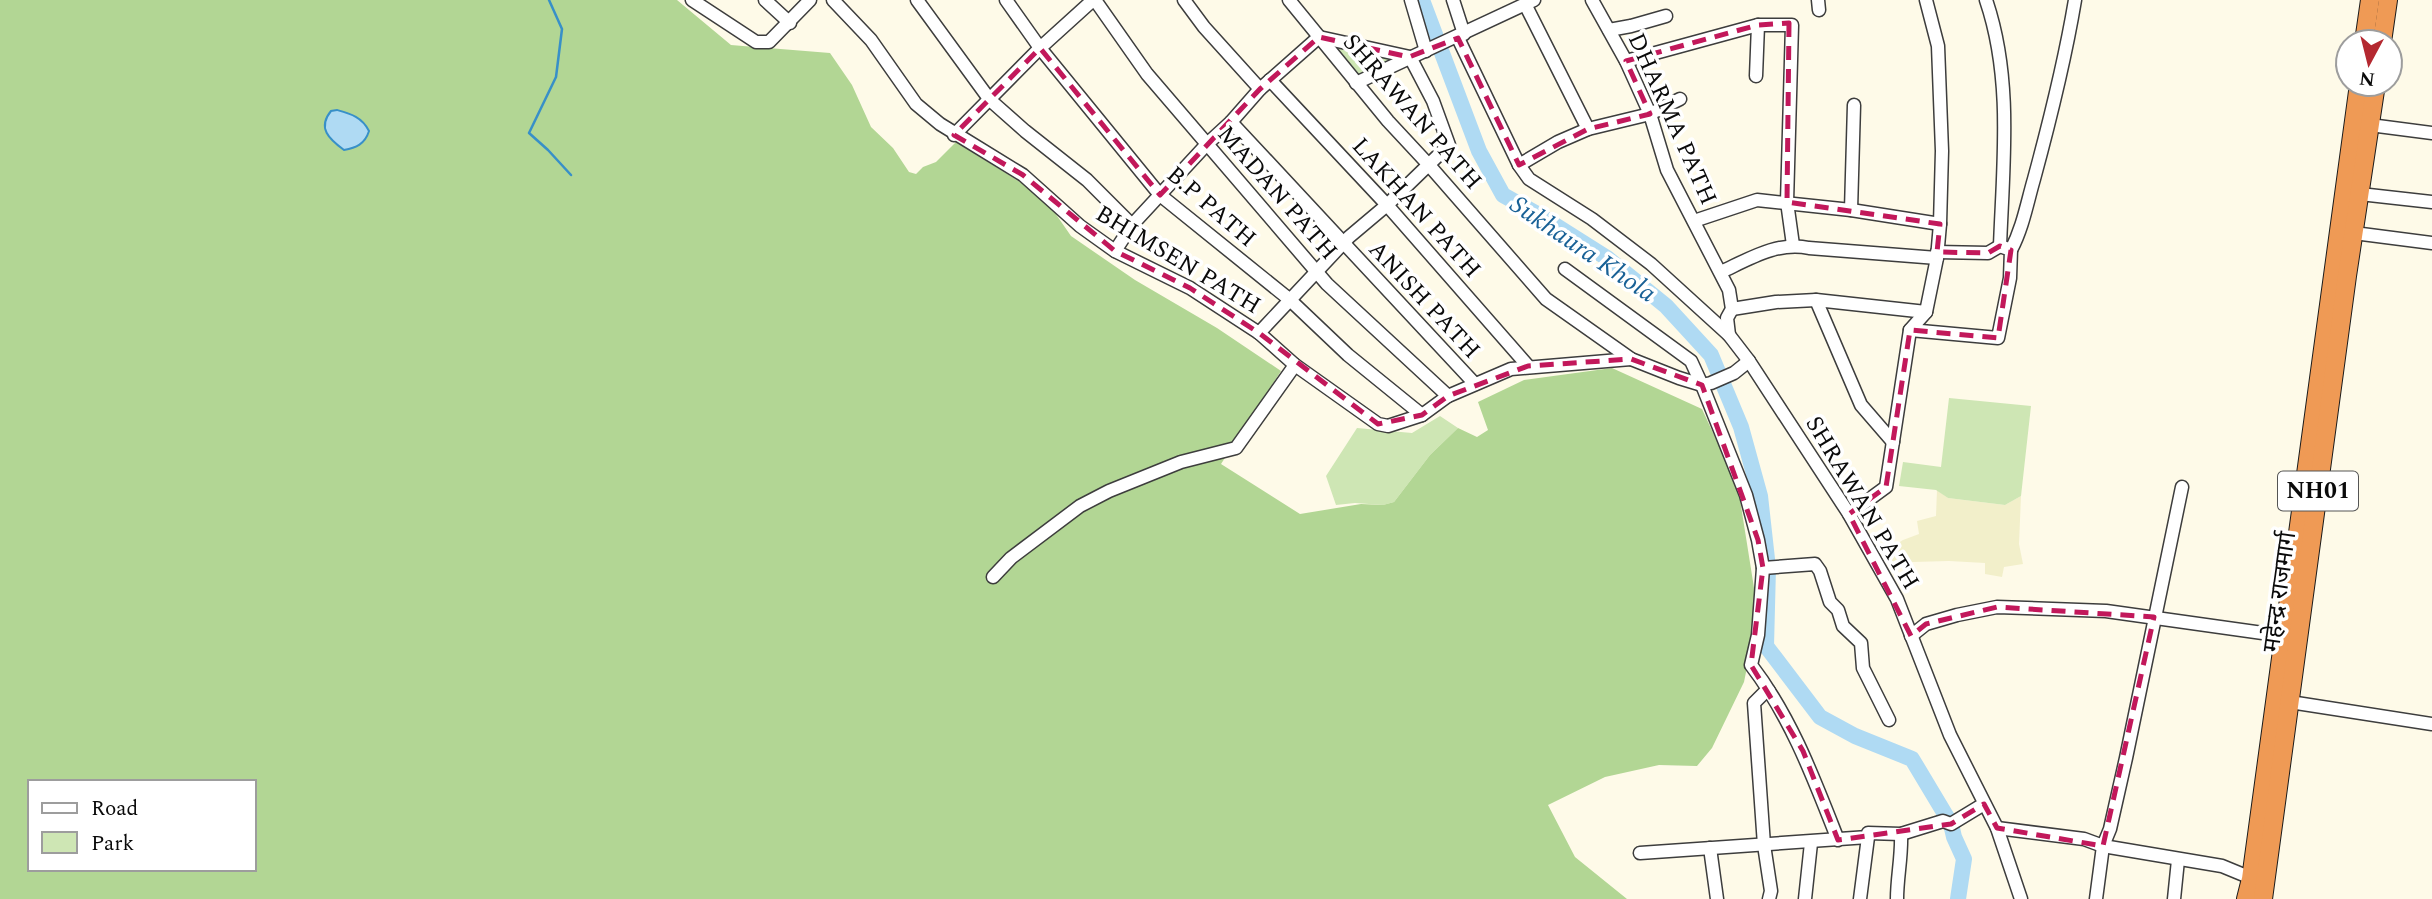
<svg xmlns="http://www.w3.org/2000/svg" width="2432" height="899" font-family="Spectral,'Noto Sans Devanagari',serif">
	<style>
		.farmland { fill: #f2efca }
		.green { fill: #cee6b4 }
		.forest { fill: #b2d694; fill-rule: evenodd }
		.water { fill: #afdaf3; stroke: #3890c8; stroke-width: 2 }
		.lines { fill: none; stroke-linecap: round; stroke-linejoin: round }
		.stream { stroke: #3890c8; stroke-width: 2.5 }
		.river { stroke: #afdaf3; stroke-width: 16 }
		.minor-casing { stroke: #3d3d3d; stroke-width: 15 }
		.highway-casing { stroke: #1b1b1b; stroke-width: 20 }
		.minor { stroke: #fff; stroke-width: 12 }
		.highway { stroke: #ef9a55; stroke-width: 18 }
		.marked { fill: none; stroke: #c2185b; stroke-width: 5; stroke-dasharray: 14 9; stroke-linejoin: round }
		.labels { text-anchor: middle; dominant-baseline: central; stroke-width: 7; stroke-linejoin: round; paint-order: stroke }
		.shield { fill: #fff; stroke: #545454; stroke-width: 2 }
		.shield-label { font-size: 23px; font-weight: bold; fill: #0a0a0a }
		.street-label { font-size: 24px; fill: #0a0a0a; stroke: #fff }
		.water-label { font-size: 26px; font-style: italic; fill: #196196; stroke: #fff }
	</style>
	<rect width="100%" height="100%" fill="#fefae8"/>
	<path class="farmland" d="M1937,490L1948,498L2005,505L2021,496L2019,544L2023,564L2004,567L2002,577L1985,574V563L1949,561L1913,562L1891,565L1886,551L1903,540L1919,534L1917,521L1936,516Z"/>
	<g class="green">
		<path d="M1319,37L1414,55L1356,83Z"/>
		<path d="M1949,398L2031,406L2021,496L2005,505L1948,498L1936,490L1899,486L1903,462L1941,467Z"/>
		<path d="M1440,416L1458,428L1430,455L1394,502L1383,505L1355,503L1336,505L1326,476L1357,428L1412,433Z"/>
	</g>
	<path class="forest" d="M0,0H677L731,45L830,53L852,85L871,127L893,148L909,172L916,174L923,167L936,162L956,142L1044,197L1071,236L1135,280L1217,328L1281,371L1221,464L1300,514L1361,504L1383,505L1394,502L1430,455L1458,428L1477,437L1488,430L1478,402L1524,380L1612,368L1702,409L1738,487L1758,613L1744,682L1712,748L1697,766L1659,765L1605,777L1548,805L1575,857L1627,899H0ZM30,782H254V869H30Z"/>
	<path class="water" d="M337,110C351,114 362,117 369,131C365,144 356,148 344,150C329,139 317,128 331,111Z"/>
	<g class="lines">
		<path class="stream" d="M549,0L562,29L556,77L529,133L548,150L571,175"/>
		<path class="river" d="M1422,0L1479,151L1503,195L1539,215L1607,258L1666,306L1711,355L1741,427L1760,496L1768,568L1766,646L1820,717L1855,736L1912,759L1951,824L1954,837L1964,859L1958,899"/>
		<defs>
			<g id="minor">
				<path d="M692,0L756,42H769L810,0"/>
				<path d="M765,0L790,23"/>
				<path d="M833,0L871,40L916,104L940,124L1023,175L1080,226L1115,251L1190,288L1259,333L1295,365L1378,424L1388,426L1422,415L1448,396L1511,369L1631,359"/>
				<path d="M917,0L990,100L1025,131L1087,180L1132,225"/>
				<path d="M1006,0L1040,48L1160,195L1289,299L1348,355L1422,415"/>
				<path d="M1095,0L1147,74L1327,284L1448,396"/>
				<path d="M1184,0L1204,27L1260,89"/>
				<path d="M1289,0L1388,121L1428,164L1546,299L1631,359L1679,378L1702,385L1711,383L1734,373L1749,361"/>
				<path d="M1411,0L1426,51"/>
				<path d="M1453,0L1464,34"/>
				<path d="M1592,0L1626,61L1650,114L1667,170L1729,290L1732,309L1727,318L1729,335"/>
				<path d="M1818,0L1819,10"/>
				<path d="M1525,4L1588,129"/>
				<path d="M1609,30L1631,26L1666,16"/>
				<path d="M1458,38L1519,165L1529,179L1592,219L1651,264L1729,335L1749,361L1849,514L1897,599L1950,735L1997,828L2021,899"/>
				<path d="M1626,61L1758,25H1792L1787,202L1793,245"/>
				<path d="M1756,76L1758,25"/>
				<path d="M1270,80L1387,205L1528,366"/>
				<path d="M1356,83L1534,0"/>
				<path d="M1231,122L1475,384"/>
				<path d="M2370,125L2432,133"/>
				<path d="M954,135L1040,48L1093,0"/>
				<path d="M1519,165L1558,142L1588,129L1650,114L1680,99"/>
				<path d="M2360,194L2432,202"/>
				<path d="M1851,210L1854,105"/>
				<path d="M1694,221L1757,200L1851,210L1940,224"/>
				<path d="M2354,233L2432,243"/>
				<path d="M2011,250C2023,227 2027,203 2034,179C2050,120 2065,60 2075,0"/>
				<path d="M1115,251L1132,225L1207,144L1231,122L1260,89L1319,37L1410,57L1433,101L1449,145L1387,205L1349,237L1259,333"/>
				<path d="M1937,252L1988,253L2000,246"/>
				<path d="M1565,269L1691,361L1702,385L1746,495L1758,540L1763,568L1758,635L1751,665C1791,717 1814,779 1838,840"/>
				<path d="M1721,272C1749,259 1778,241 1809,248L1937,258"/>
				<path d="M1816,300L1861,405L1893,442"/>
				<path d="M1732,309L1776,302L1816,300L1926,312"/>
				<path d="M1910,330L1998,338L2010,278L2011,250L2000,246C2003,164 2013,79 1986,0"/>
				<path d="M1849,514L1886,487L1910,330L1926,312L1937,258L1940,224L1942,151L1938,46L1926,0"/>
				<path d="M1763,568L1815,564L1820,571L1830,602L1838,610L1843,626L1861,643L1863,668L1889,720"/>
				<path d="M993,577L1011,558L1080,506L1109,491L1181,462L1236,448L1295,365"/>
				<path d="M1911,636L1926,624L1957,615L1997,607L2106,611L2284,636"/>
				<path d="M2290,702L2432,724"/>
				<path d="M1997,828L2084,839L2103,846L2222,866L2256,880"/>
				<path d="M1710,848L1717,899"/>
				<path d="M1640,853L1868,837V833L1901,834L1943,821L1951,824L1984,804"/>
				<path d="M1769,899L1771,891L1764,845L1754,703L1764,693L1769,691"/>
				<path d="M1805,899L1811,843"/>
				<path d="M1860,899L1868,837"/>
				<path d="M1897,899C1897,877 1902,856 1901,834"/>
				<path d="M2096,899L2103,846L2110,829L2126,758L2182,487"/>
				<path d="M2174,899L2178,860"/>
			</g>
			<g id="highway">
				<path d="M2364,42L2370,0"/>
				<path d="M2382,42L2388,0"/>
				<path d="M2246,899L2251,879L2359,84"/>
				<path d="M2263,899L2347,276L2376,84"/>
			</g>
		</defs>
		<use href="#minor" class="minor-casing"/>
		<use href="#highway" class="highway-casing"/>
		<use href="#minor" class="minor"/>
		<use href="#highway" class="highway"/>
	</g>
	<path class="marked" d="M1789,23L1787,202L1940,224L1937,252L1988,253L2000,246L2011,250L1998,338L1910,330L1886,487L1849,514L1911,636L1926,624L1997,607L2154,617L2103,846L1997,828L1984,804L1951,824L1838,840L1803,751L1751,665L1763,568L1758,540L1702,385L1631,359L1528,366L1448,396L1422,415L1378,424L1259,333L1190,288L1115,251L1023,175L954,135L1040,48L1160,195L1260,89L1319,37L1409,57L1458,38L1519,165L1588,129L1650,114L1626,61L1758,25Z"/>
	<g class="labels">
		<rect class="shield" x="2278" y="471.5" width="80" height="39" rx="5"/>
		<g class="shield-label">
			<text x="2318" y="491">NH01</text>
		</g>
		<g class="street-label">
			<text transform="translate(1412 112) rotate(49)">SHRAWAN PATH</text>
			<text transform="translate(1672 119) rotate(66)">DHARMA PATH</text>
			<text transform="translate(1277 193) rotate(49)">MADAN PATH</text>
			<text transform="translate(1211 207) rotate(41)">B.P PATH</text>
			<text transform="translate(1416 208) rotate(48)">LAKHAN PATH</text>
			<text transform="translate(1178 260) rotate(31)">BHIMSEN PATH</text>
			<text transform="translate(1424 300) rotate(47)">ANISH PATH</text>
			<text transform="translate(1862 503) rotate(59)">SHRAWAN PATH</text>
			<text transform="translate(2280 592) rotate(-82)">महेन्द्र राजमार्ग</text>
		</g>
		<g class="water-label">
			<text transform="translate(1583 249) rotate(34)">Sukhaura Khola</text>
		</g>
	</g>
	<rect x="28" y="780" width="228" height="91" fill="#ffffff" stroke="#9d9d9d" stroke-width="2"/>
	<rect x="42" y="803" width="35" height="10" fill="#ffffff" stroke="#9d9d9d" stroke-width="2"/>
	<text x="91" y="815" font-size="21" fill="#0a0a0a">Road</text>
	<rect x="42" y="832" width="35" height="21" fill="#cee6b4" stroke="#9d9d9d" stroke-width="2"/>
	<text x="91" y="850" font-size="21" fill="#0a0a0a">Park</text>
	<g transform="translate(2369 63) rotate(187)"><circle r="33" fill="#ffffff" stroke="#9d9d9d" stroke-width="2"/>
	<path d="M0-5L12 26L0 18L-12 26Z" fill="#b42830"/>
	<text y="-10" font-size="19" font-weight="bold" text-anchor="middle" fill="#0a0a0a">N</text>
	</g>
</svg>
